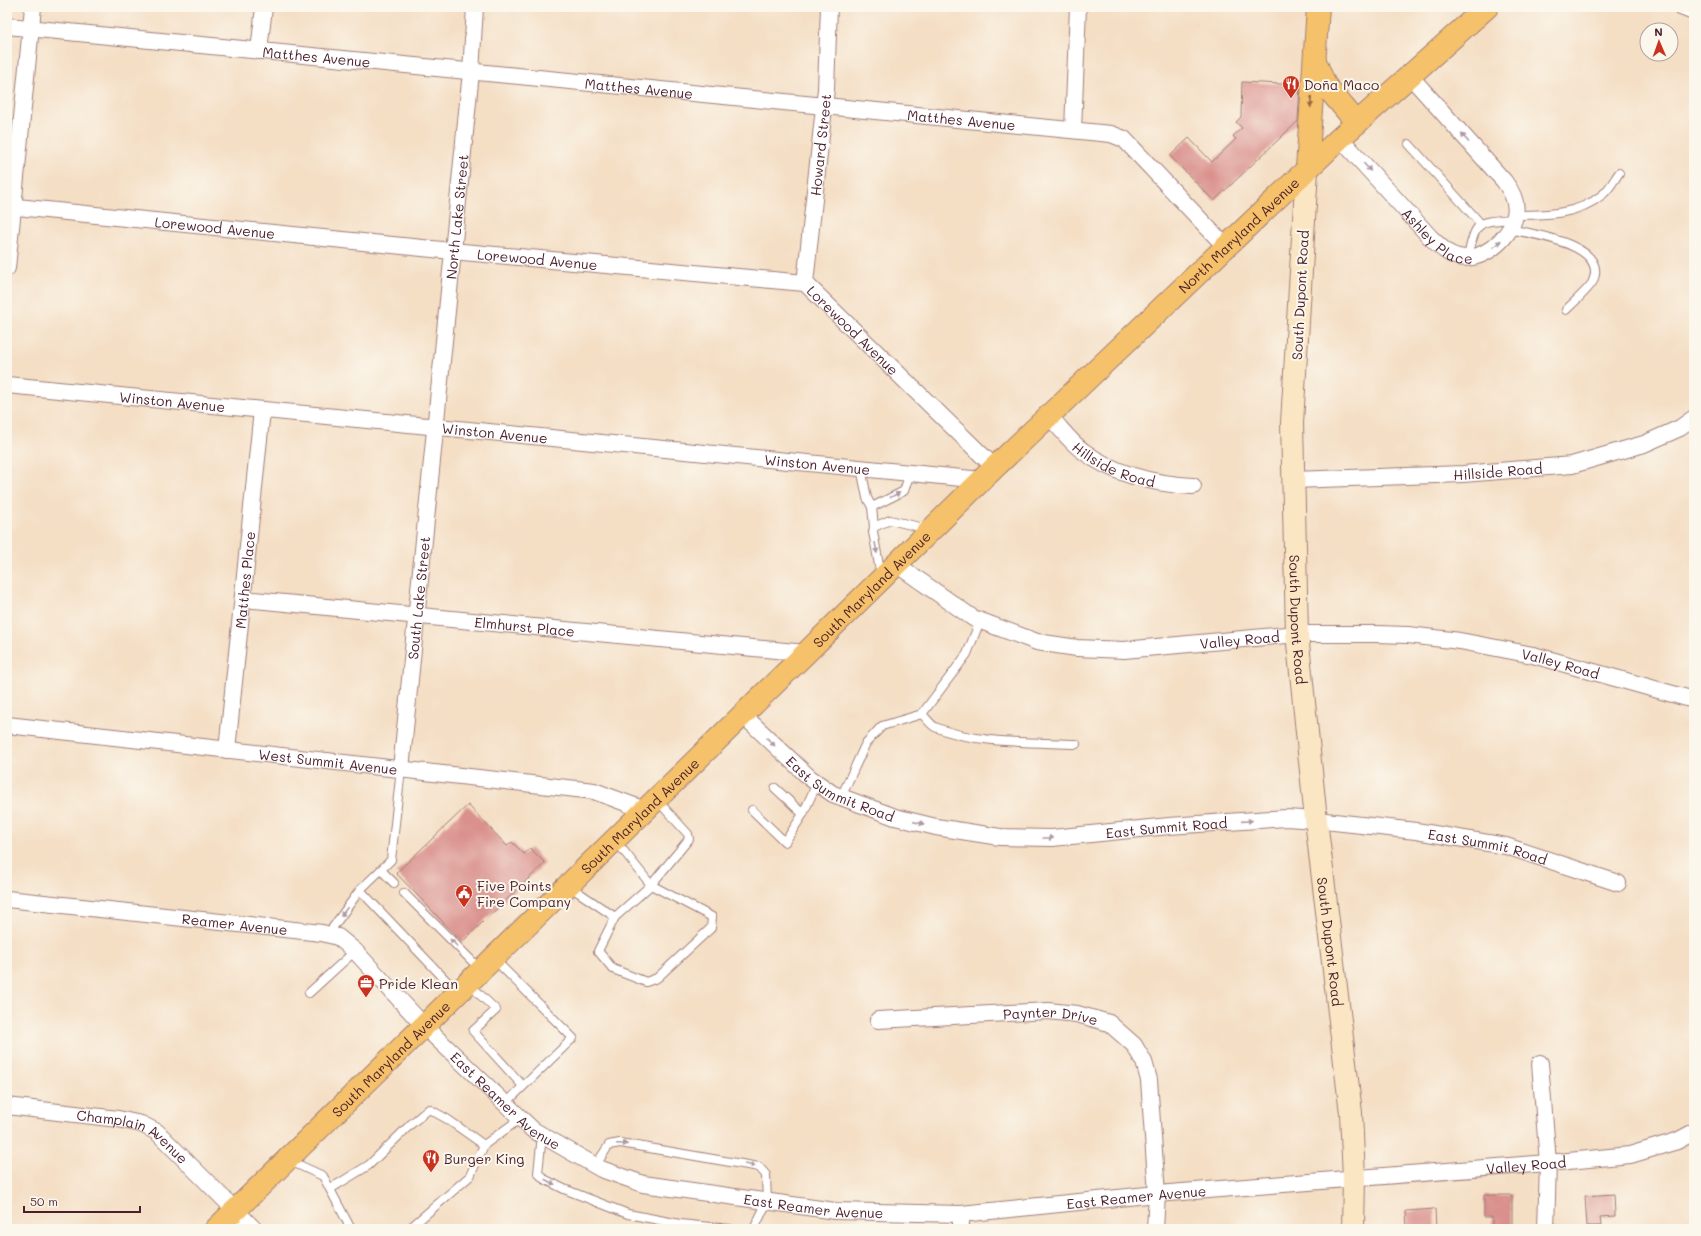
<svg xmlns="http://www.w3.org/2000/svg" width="1701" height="1236" font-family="Mali,sans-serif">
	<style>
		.building { fill: #da918d }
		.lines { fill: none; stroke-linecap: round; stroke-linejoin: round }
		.lane-casing { stroke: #9f7e78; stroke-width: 10 }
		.street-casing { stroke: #9f7e78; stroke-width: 18 }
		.secondary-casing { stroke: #9f7e78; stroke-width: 24 }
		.primary-casing { stroke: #9f7e78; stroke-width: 24 }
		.lane { stroke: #fff; stroke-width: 8 }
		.street { stroke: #fff; stroke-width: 16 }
		.secondary { stroke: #fbe6c4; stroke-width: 22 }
		.primary { stroke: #f5c16b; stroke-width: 22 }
		.oneway { fill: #976848 }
		.oneway2 { fill: #ae9aa0 }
		.labels { text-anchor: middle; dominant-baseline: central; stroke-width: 4; stroke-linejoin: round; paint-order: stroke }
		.street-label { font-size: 14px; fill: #4a1f2b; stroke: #fbf7ec }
		.poi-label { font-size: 14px; fill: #4a1f2b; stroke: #fbf7ec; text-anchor: start }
	</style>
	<rect width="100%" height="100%" fill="#fbf7ec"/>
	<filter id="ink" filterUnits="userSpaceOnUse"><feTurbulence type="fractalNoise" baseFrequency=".025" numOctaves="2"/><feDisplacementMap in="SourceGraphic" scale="8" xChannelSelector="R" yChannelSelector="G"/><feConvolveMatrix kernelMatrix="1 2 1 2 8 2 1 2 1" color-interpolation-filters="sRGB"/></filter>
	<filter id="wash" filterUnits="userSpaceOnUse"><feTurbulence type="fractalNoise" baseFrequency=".012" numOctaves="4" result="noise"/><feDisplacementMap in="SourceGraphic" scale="16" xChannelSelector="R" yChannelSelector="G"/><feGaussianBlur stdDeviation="0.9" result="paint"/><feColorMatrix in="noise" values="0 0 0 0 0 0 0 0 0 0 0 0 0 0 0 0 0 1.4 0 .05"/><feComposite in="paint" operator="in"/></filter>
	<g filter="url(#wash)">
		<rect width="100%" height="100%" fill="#f4dec4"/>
		<g id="blocks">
			<g class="building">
				<path d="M1242,82L1300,85L1298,121L1214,201L1170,156L1189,138L1212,162L1236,139L1233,136L1242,128L1236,122L1241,117Z"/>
				<path d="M468,805L507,846L512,842L524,854L530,848L545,863L462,942L396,873Z"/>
				<path d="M1614,1194L1615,1216L1600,1217L1601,1226H1587L1585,1196Z"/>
				<path d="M1484,1195H1512V1229H1492V1217H1484Z"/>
				<path d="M1435,1209L1436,1229H1407L1406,1211Z"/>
			</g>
		</g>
	</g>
	<g filter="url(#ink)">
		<use href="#blocks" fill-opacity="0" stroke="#9f7e78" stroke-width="1"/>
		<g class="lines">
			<defs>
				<g id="lane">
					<path d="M1409,144L1481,224"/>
					<path d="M1515,215C1545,215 1578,215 1602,195C1609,190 1614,180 1619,173"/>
					<path d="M1509,229C1531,234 1609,244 1593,281C1591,287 1572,304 1566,310"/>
					<path d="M1468,257C1476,219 1478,222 1514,219"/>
					<path d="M861,468L867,498L872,507L904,491L910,473"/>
					<path d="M872,507L874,527"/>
					<path d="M881,576L873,532L874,527L890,520L928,529"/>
					<path d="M922,714C926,718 930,724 935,727C975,744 1033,742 1076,744"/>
					<path d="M775,788L803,814"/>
					<path d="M841,797L866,743L882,726L922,714L967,654L980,621"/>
					<path d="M752,810L785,842L803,814L817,783"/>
					<path d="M381,870L394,883"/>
					<path d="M569,886L615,917L651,885L615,840"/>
					<path d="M360,890L458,993"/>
					<path d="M404,893L481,970"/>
					<path d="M615,917L598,951L613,969L646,982L657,978L711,928L712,917L651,885L689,839L688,834L657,800"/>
					<path d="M328,934L360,890L391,860L401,769"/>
					<path d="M494,959L573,1038L505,1104"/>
					<path d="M469,984L496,1010L473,1031L523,1086"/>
					<path d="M309,993L355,951"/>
					<path d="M542,1135L538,1173L544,1179L564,1189L628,1214L680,1224L730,1229"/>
					<path d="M288,1160L323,1176L351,1229"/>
					<path d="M595,1166L609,1145L620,1143L759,1167L766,1175L767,1202L754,1229"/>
					<path d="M330,1189L369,1165L411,1124L429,1109L447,1119L484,1145"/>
					<path d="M409,1229L470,1176L484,1145L521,1118"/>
				</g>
				<g id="street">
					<path d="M1681,7L1694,12"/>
					<path id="s1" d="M7,26L1111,134L1124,139L1225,246"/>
					<path d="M259,51L264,7"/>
					<path d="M1073,130L1078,7"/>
					<path id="s2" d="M1340,138L1430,237C1437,243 1445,253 1455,256C1479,265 1511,239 1515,215C1518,202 1511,190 1504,181L1410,76"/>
					<path id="s3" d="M7,206L452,251L805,283L994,467"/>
					<path d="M7,268L33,7"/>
					<path id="s4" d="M805,283L826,89L829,7"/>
					<path id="s5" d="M7,385L982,480"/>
					<path id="s6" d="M1049,416C1060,427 1070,442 1083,451C1115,475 1154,484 1193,486"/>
					<path id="s7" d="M1293,480L1463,474L1572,465L1644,444L1680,428L1694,418"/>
					<path id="s8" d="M896,564L973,618L1037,642L1077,648L1124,650L1297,634H1376L1408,635L1460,641L1533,655L1694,700"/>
					<path id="s9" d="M243,599L806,653"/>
					<path id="s10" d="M743,715L810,778L833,794L895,817L936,827L1000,837L1052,838L1169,826L1286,818L1316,820L1416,831L1506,846L1618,883"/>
					<path id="s11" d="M7,725L594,791L645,810"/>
					<path id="s12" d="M227,750L262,410"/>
					<path id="s13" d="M401,769L471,72L475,7"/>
					<path id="s14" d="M7,899L322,933L338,937L355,951L424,1026L533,1130L601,1169L643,1184L835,1211L961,1214L1157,1194L1548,1163L1630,1155L1677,1141L1694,1132"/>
					<path id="s15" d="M878,1020L1048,1011L1077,1014L1109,1023L1134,1045L1144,1062L1149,1080L1157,1194L1155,1229"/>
					<path d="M1540,1063L1548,1163L1546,1229"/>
					<path id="s16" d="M7,1106L118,1119L141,1124L157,1132L254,1229"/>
					<path d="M961,1229V1214"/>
				</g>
				<g id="secondary">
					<path id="s17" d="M1307,169L1292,423L1297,634L1316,820L1351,1113L1354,1178L1353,1229"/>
				</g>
				<g id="primary">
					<path d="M1315,61L1325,85L1357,123"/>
					<path d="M1307,169L1318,7"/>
					<path id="s18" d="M216,1229L806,653L995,467L1340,138L1487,7"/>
				</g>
			</defs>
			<use href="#lane" class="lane-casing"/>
			<use href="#street" class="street-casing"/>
			<use href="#secondary" class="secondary-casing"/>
			<use href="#primary" class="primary-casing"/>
			<use href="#lane" class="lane"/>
			<use href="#street" class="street"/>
			<use href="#secondary" class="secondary"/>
			<use href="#primary" class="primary"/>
		</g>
		<defs><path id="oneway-solid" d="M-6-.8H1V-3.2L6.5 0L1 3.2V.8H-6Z"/></defs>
		<use class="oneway" href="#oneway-solid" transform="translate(1311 102) rotate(93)"/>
		<g class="oneway2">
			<use href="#oneway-solid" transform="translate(1465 138) rotate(-132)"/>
			<use href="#oneway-solid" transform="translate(1367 167) rotate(48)"/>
			<use href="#oneway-solid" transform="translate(1497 244) rotate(-42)"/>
			<use href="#oneway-solid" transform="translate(895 495) rotate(-26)"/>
			<use href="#oneway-solid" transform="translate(876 548) rotate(80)"/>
			<use href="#oneway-solid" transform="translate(771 742) rotate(44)"/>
			<use href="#oneway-solid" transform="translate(1247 821) rotate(-4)"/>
			<use href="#oneway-solid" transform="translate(919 823) rotate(13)"/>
			<use href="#oneway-solid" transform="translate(1048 838)"/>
			<use href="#oneway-solid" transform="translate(344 912) rotate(126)"/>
			<use href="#oneway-solid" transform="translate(454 943) rotate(-135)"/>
			<use href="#oneway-solid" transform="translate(622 1144) rotate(2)"/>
			<use href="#oneway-solid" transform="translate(750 1165) rotate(10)"/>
			<use href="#oneway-solid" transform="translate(550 1182) rotate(27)"/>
		</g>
	</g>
	<defs>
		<symbol id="restaurant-pin" viewBox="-11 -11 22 30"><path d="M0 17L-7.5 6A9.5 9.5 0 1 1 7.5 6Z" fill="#c8321e" stroke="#fbf7ec"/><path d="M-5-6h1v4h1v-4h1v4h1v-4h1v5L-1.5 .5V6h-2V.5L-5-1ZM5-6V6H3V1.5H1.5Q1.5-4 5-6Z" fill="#fff"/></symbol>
		<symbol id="civic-pin" viewBox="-11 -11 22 30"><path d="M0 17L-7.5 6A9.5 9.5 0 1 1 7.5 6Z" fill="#c8321e" stroke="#fbf7ec"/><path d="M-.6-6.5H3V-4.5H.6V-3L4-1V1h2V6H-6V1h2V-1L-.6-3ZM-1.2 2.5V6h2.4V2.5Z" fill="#fff"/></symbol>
		<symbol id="office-pin" viewBox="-11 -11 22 30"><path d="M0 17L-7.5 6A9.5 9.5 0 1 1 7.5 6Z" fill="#c8321e" stroke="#fbf7ec"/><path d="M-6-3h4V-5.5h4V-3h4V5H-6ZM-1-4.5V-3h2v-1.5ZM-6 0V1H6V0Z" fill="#fff"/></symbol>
	</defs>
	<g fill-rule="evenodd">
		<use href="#restaurant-pin" x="1281" y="74" width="20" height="27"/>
		<use href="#civic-pin" x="454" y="883" width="20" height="27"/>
		<use href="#office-pin" x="356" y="973" width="20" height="27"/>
		<use href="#restaurant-pin" x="421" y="1148" width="20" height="27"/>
	</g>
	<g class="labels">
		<g class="street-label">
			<text stroke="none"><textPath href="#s1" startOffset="311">Matthes Avenue</textPath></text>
			<text stroke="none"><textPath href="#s1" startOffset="635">Matthes Avenue</textPath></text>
			<text stroke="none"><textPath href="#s1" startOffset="959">Matthes Avenue</textPath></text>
			<text stroke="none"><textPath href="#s4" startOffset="139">Howard Street</textPath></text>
			<text stroke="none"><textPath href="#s13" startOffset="555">North Lake Street</textPath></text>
			<text stroke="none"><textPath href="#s3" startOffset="209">Lorewood Avenue</textPath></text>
			<text stroke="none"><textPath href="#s2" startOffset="140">Ashley Place</textPath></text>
			<text stroke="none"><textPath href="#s18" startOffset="1426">North Maryland Avenue</textPath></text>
			<text stroke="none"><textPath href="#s3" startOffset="533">Lorewood Avenue</textPath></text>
			<text transform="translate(1300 295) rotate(-87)">South Dupont Road</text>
			<text stroke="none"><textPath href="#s3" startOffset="869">Lorewood Avenue</textPath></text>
			<text stroke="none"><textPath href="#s5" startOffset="166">Winston Avenue</textPath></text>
			<text stroke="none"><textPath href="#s5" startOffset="490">Winston Avenue</textPath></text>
			<text stroke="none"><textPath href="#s6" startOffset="83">Hillside Road</textPath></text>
			<text stroke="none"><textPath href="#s5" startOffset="814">Winston Avenue</textPath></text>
			<text stroke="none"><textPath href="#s7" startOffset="205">Hillside Road</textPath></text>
			<text stroke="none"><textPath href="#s12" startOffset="171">Matthes Place</textPath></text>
			<text stroke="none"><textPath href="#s18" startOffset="916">South Maryland Avenue</textPath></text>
			<text stroke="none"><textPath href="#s13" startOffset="172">South Lake Street</textPath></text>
			<text stroke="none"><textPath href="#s17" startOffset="451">South Dupont Road</textPath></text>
			<text stroke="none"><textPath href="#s9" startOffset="283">Elmhurst Place</textPath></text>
			<text stroke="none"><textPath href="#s8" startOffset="366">Valley Road</textPath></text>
			<text stroke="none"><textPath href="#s8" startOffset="690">Valley Road</textPath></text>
			<text stroke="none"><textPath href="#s11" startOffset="323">West Summit Avenue</textPath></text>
			<text stroke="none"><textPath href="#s10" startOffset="124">East Summit Road</textPath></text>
			<text stroke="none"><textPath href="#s18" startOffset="592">South Maryland Avenue</textPath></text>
			<text stroke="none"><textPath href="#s10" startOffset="460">East Summit Road</textPath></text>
			<text stroke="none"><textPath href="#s10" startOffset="784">East Summit Road</textPath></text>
			<text stroke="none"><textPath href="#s14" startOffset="229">Reamer Avenue</textPath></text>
			<text stroke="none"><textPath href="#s17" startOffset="775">South Dupont Road</textPath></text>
			<text stroke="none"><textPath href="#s15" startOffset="173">Paynter Drive</textPath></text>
			<text stroke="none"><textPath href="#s18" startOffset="244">South Maryland Avenue</textPath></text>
			<text stroke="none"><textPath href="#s14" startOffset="568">East Reamer Avenue</textPath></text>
			<text stroke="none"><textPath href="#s16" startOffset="132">Champlain Avenue</textPath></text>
			<text stroke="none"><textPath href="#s14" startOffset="1618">Valley Road</textPath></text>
			<text stroke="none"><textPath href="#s14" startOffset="1227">East Reamer Avenue</textPath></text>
			<text stroke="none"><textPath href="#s14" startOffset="903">East Reamer Avenue</textPath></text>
		</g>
		<g class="poi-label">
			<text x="1304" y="84">Doña Maco</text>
			<text x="477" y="885">Five Points<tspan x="477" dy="16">Fire Company</tspan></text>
			<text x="379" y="983">Pride Klean</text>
			<text x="444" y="1158">Burger King</text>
		</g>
	</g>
	<rect width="1701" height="1236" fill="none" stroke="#fbf7ec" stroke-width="24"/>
	<g transform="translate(1659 42) rotate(358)"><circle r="19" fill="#fbf7ec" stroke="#b4a19f"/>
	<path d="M0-3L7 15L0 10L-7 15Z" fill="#c8321e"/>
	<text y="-6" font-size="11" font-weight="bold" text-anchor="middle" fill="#4a1f2b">N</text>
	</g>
	<path d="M24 1206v6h116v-6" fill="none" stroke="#4a1f2b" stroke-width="2"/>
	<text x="30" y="1206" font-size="12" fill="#4a1f2b" stroke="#fbf7ec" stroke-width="3" paint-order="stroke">50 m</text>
</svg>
